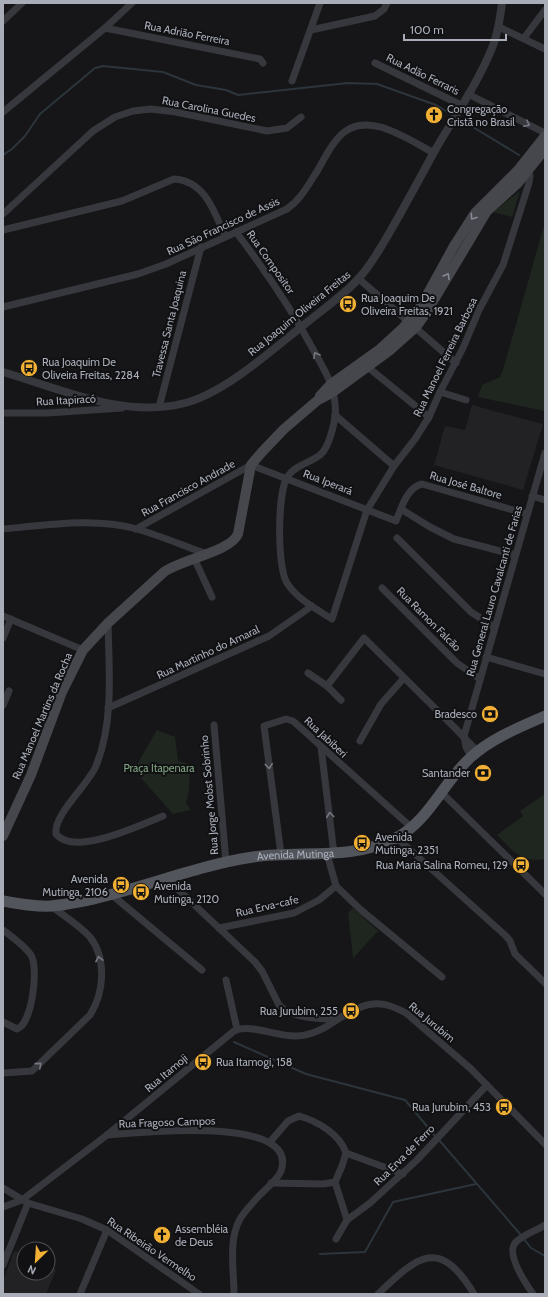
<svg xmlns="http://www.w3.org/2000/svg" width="548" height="1297" font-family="Cabin,sans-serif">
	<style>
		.built { fill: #222225 }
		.green { fill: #1e261f }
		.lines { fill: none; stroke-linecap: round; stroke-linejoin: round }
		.stream { stroke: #2c353c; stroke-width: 2 }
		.minor { stroke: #37383d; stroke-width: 7 }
		.tertiary { stroke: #37383d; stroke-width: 8 }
		.secondary { stroke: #45474d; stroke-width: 10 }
		.primary { stroke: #53555c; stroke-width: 11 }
		.oneway { stroke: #757881 }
		.oneway2 { stroke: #858993 }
		.labels { text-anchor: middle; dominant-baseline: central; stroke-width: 4; stroke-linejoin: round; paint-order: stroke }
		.street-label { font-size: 11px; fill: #a8adb8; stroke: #111113 }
		.poi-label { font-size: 11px; fill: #a8adb8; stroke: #111113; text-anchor: start }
		.park-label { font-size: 11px; fill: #7fa381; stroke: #111113 }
	</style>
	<rect width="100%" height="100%" fill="#161618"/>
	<g class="built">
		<path d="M472,405L543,424L523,490L434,465L445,426L465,430Z"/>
		<path d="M14,1251L24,1253V1273H48V1266L56,1270L46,1294H3V1281Z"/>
	</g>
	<g class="green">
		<path d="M520,191L512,217L493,212Z"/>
		<path d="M545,222V411L478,397L482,385L500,377L503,370Z"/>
		<path d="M157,730L175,737L178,761L190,764L189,790L186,803L191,810L173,814L134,770Z"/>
		<path d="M545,794V859C520,863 514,851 497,835L523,816L520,811Z"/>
		<path d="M353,908L378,931L353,958L348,913Z"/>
	</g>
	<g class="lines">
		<g class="stream">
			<path d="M458,118L519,155"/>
			<path d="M3,155L12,149L25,136L40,114L95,68L103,66L163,72L196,85L226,90L238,95L348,83L377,84L436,105L454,116"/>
			<path d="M234,1042L306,1074L405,1100L436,1137"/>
			<path d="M439,1140L521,1235"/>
			<path d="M523,1238L531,1248L545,1256"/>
			<path d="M320,1254L365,1252L393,1202L476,1184"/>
		</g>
		<g class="minor">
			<path d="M3,21L22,3"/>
			<path d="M499,27L545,49"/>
			<path d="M105,28L260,59L263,63"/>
			<path d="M311,30L375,16L384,9L387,3"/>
			<path d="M524,38L545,10"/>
			<path d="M375,63L461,105"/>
			<path d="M292,81L320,3"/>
			<path d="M468,94L545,133"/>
			<path d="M3,112L105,28L132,3"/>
			<path d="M3,214L93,131L115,117L133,111L151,109L176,112L267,131L287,128L301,117"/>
			<path d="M3,230L122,201L174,179C205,181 214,211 225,236"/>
			<path d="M236,232C265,270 291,308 314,351C323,368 334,384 335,404C337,416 330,447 320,455C310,463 295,465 288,476C277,491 277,568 287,583C297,599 316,609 332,619L367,510L394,466L415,439L429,417L440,392L463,348L479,310L503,265L529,183L530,176L527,169"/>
			<path d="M359,279L456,363"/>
			<path d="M3,307L138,274L166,264L287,209C300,200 307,187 316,173C323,162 329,147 339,137C365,108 407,139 434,153"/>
			<path d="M364,364L429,417"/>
			<path d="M440,392L466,400"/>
			<path d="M159,407L201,247"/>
			<path d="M3,413H47L122,408"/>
			<path d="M335,415L394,466"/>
			<path d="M532,496L545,500"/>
			<path d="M401,509L430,527L454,539L515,555"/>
			<path d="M3,529C47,525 94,517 137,529C161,536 184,546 207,554"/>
			<path d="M136,529L251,465L396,521C401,509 407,487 422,484L527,514"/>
			<path d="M397,538L471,612L494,627"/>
			<path d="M194,558L212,597"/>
			<path d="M382,588L457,663L480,679"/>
			<path d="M3,616L83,650"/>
			<path d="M108,623C109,670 114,722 96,766C88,785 53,815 56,834C74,857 141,825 163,816"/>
			<path d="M3,638L11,619"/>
			<path d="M486,657L545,674"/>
			<path d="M308,673L327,686L341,700"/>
			<path d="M327,686L364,638L455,728L478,752"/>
			<path d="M3,705L9,691"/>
			<path d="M108,708L269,636L312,606"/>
			<path d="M214,725L226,862"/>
			<path d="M360,741L381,704L404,678"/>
			<path d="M321,747L334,854"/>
			<path d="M471,757L466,747L464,736L545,453"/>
			<path d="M441,792L545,894"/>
			<path d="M397,838L506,936L510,941L515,954L545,983"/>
			<path d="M281,854L264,726L286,719L293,721L411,827"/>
			<path d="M327,854L336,886L361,910L442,977"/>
			<path d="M167,879L255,962L262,971L279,1005C291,1018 324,1021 341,1017C348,1015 354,1010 361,1007C377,1000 391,1005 406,1013L470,1068L545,1144"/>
			<path d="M112,895L202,970"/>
			<path d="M219,928L294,913L319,900L336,886"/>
			<path d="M3,930C12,937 24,945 31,955C39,968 32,1024 17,1029L3,1022"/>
			<path d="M226,980L237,1029"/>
			<path d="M3,1073L32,1071L90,1015C104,993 107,959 90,937C79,925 64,916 51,906"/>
			<path d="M107,1135C134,1133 301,1114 281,1171C277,1181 264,1190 257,1198C251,1205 244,1212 240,1219C228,1240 234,1271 234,1294"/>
			<path d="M270,1142L288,1121L299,1116C317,1121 340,1134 346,1153L403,1174"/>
			<path d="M346,1153L342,1166L335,1182L347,1220"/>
			<path d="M271,1183L323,1184L335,1182"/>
			<path d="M3,1188L28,1203L82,1219L107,1230L199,1294"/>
			<path d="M3,1207L22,1200L107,1135L234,1031C249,1023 278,1037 296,1036C313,1036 328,1026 341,1017"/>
			<path d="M336,1239L347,1220L370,1203L417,1160L487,1085"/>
			<path d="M3,1265L28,1203"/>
			<path d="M80,1294L107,1230"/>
			<path d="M378,1294C418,1256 439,1236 474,1294"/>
			<path d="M533,1294C526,1284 506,1255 515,1243C522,1235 536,1231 545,1225"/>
		</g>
		<path class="tertiary" d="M3,372C61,389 124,419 185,403C227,392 275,347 310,320C326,307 345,294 359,278C372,264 381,247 391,230C406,204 420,178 434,152C453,119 478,83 492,48C498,34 500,19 502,3"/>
		<g class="secondary">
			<path d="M320,396L331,384L380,349L403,328L421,306L454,246L475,213L518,170L545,136"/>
			<path d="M3,836L31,775L62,692L83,650L108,623L164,572C182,559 230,552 238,534L251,465L262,452L284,429L318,400L333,392L389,351L416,327L426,313L487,211L518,183L545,149"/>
		</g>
		<path class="primary" id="s1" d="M3,901C19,904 35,907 51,906C65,905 79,902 93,899C146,887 199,865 253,857C302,850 350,861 396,838C429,821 444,781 471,757C492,738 520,727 545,716"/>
	</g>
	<defs><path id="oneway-chevron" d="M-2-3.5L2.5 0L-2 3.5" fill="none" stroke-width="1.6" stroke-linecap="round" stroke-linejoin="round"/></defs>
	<g class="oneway">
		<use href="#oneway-chevron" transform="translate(527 124) rotate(27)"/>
		<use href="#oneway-chevron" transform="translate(316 355) rotate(-119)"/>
		<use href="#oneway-chevron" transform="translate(269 766) rotate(83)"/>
		<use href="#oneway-chevron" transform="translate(330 815) rotate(-97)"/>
		<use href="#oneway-chevron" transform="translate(99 959) rotate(-102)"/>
		<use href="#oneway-chevron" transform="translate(39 1065) rotate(-41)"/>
	</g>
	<g class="oneway2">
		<use href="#oneway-chevron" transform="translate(473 217) rotate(126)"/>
		<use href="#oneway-chevron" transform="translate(447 276) rotate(-60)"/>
	</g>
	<defs>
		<symbol id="church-disc" viewBox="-11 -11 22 22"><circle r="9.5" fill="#f2b134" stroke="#111113"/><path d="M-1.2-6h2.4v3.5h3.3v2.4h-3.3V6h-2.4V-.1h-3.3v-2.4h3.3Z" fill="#111"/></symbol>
		<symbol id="bus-disc" viewBox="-11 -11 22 22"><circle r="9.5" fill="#f2b134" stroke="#111113"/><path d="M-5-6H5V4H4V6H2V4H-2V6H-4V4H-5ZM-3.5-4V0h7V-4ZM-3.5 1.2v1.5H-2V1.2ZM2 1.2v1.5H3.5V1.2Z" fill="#111"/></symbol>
		<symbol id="bank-disc" viewBox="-11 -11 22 22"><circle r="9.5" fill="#f2b134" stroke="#111113"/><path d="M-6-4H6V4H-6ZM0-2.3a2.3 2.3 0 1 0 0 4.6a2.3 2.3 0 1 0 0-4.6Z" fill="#111"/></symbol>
	</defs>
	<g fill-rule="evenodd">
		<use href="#church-disc" x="424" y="105" width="20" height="20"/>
		<use href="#bus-disc" x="338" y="294" width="20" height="20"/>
		<use href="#bus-disc" x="19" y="358" width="20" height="20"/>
		<use href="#bank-disc" x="480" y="704" width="20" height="20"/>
		<use href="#bank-disc" x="473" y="763" width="20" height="20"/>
		<use href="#bus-disc" x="352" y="833" width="20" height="20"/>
		<use href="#bus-disc" x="511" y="855" width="20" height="20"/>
		<use href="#bus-disc" x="111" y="875" width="20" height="20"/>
		<use href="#bus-disc" x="131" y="882" width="20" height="20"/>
		<use href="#bus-disc" x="341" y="1001" width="20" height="20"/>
		<use href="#bus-disc" x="193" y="1052" width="20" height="20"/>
		<use href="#bus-disc" x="494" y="1097" width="20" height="20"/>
		<use href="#church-disc" x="152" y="1225" width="20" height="20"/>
	</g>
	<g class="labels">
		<g class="street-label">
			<text transform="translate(187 33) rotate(11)">Rua Adrião Ferreira</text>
			<text transform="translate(423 74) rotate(26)">Rua Adão Ferraris</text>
			<text transform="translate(209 109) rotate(11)">Rua Carolina Guedes</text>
			<text transform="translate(223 226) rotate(-25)">Rua São Francisco de Assis</text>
			<text transform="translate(271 262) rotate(55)">Rua Compositor</text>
			<text transform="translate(299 313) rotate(-39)">Rua Joaquim Oliveira Freitas</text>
			<text transform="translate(169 324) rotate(-76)">Travessa Santa Joaquina</text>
			<text transform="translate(445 357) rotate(-64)">Rua Manoel Ferreira Barbosa</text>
			<text transform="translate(66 400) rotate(-3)">Rua Itapiracó</text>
			<text transform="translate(328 482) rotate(21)">Rua Iperará</text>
			<text transform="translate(466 485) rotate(16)">Rua José Baltore</text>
			<text transform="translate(188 488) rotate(-29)">Rua Francisco Andrade</text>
			<text transform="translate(494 591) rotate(-74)">Rua General Lauro Cavalcanti de Farias</text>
			<text transform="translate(429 619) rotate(45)">Rua Ramon Falcão</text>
			<text transform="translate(208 652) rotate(-25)">Rua Martinho do Amaral</text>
			<text transform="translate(42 716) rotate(-67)">Rua Manoel Martins da Rocha</text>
			<text transform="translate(326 737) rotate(43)">Rua Jabiberi</text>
			<text transform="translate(209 795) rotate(-95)">Rua Jorge Mobst Sobrinho</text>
			<text stroke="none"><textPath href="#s1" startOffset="299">Avenida Mutinga</textPath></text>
			<text transform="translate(267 906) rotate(-13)">Rua Erva-cafe</text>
			<text transform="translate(432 1022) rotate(40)">Rua Jurubim</text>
			<text transform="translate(166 1073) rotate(-40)">Rua Itamoji</text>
			<text transform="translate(167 1122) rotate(-2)">Rua Fragoso Campos</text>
			<text transform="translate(404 1155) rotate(-45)">Rua Erva de Ferro</text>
			<text transform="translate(152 1249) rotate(34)">Rua Ribeirão Vermelho</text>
		</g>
		<g class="poi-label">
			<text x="447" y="109">Congregação<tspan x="447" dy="13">Cristã no Brasil</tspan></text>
			<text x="361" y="298">Rua Joaquim De<tspan x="361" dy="13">Oliveira Freitas, 1921</tspan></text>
			<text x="42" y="362">Rua Joaquim De<tspan x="42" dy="13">Oliveira Freitas, 2284</tspan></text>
			<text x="477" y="714" text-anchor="end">Bradesco</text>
			<text x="470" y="773" text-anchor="end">Santander</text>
			<text x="375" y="837">Avenida<tspan x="375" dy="13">Mutinga, 2351</tspan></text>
			<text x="508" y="865" text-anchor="end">Rua Maria Salina Romeu, 129</text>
			<text x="108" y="879" text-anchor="end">Avenida<tspan x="108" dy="13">Mutinga, 2106</tspan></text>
			<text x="154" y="886">Avenida<tspan x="154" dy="13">Mutinga, 2120</tspan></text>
			<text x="338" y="1011" text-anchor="end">Rua Jurubim, 255</text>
			<text x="216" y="1062">Rua Itamogi, 158</text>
			<text x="491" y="1107" text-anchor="end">Rua Jurubim, 453</text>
			<text x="175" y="1229">Assembléia<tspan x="175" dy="13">de Deus</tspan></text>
		</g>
		<g class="park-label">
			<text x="159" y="768">Praça Itapenara</text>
		</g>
	</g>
	<rect width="548" height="1297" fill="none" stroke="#a8adb8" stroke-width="8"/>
	<g transform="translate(36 1261) rotate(205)"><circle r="19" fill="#111113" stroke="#4d4f55"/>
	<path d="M0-3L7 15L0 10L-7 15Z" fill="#f2b134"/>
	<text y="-6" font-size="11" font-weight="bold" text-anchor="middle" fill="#a8adb8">N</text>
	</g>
	<path d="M404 34v6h102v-6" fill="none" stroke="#a8adb8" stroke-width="2"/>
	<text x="410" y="34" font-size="12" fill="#a8adb8" stroke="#111113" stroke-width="3" paint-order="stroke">100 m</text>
</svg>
